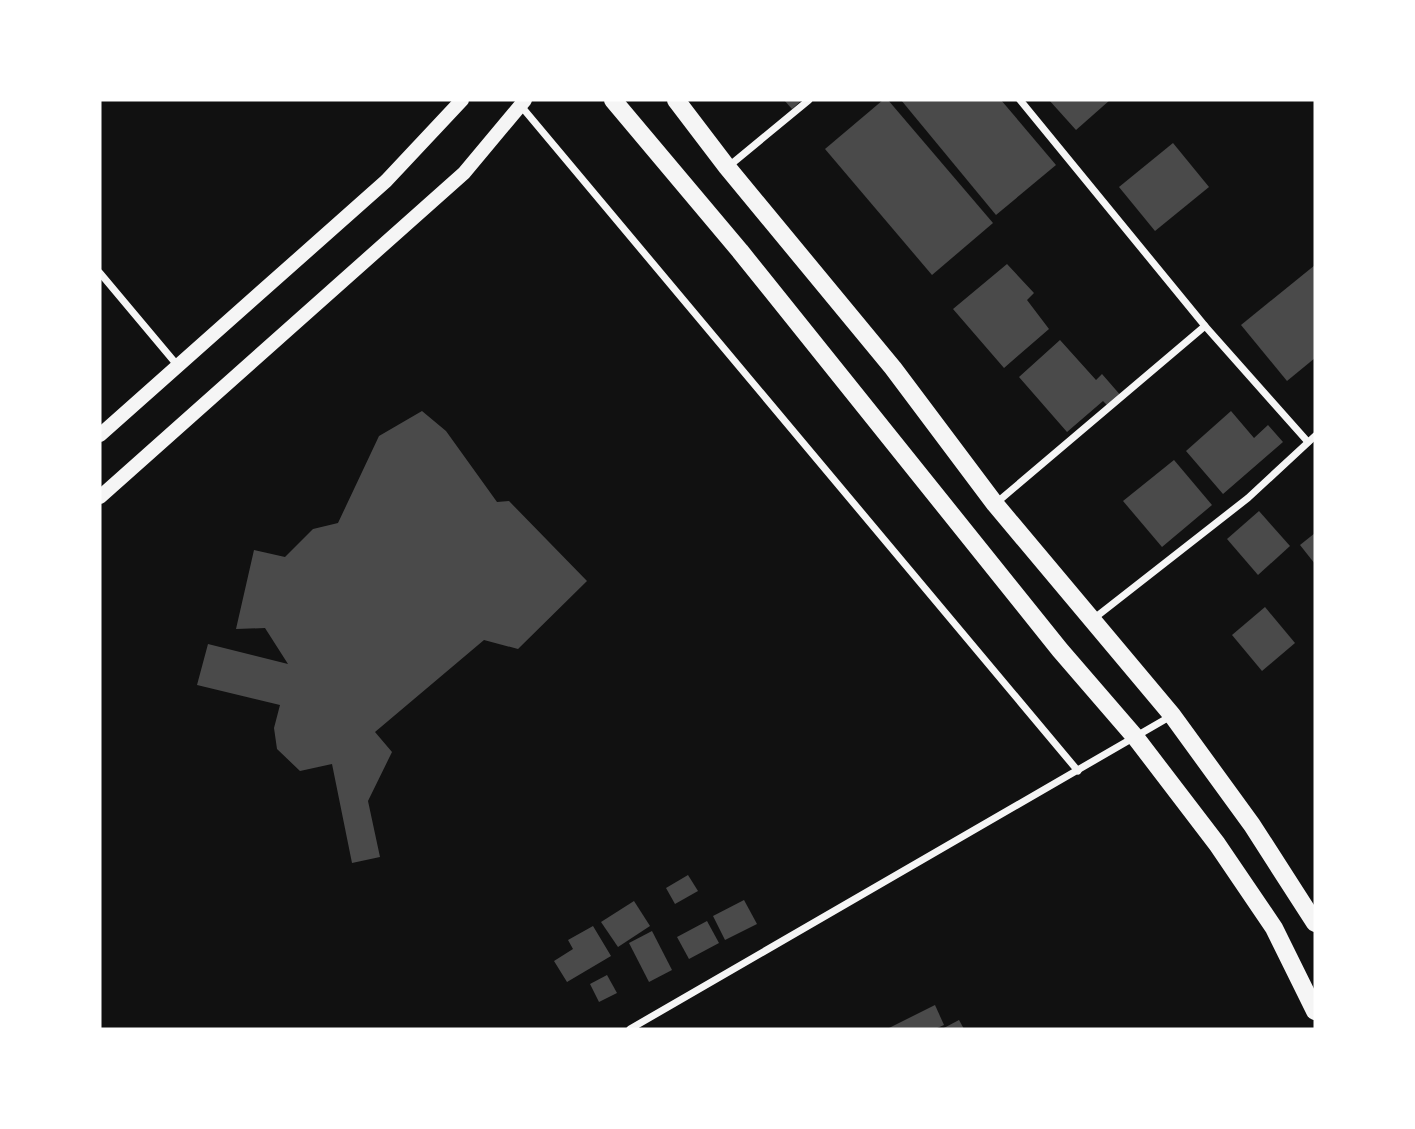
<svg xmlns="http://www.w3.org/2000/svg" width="1415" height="1129" font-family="Signika,sans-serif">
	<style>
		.building { fill: #4a4a4a }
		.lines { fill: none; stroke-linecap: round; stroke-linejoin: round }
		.minor { stroke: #f5f5f5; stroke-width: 7 }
		.secondary { stroke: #f5f5f5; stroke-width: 14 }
		.primary { stroke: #f5f5f5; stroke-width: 18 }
	</style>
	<rect width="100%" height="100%" fill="#111"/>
	<g class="building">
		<path d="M784,100H802L792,109Z"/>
		<path d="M883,100H888L993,223L932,275L825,149Z"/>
		<path d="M901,100H1001L1056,165L996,215Z"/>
		<path d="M1049,100H1110L1076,130Z"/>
		<path d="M1173,143L1209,187L1155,231L1119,187Z"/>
		<path d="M1007,264L1034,293L1027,300L1049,329L1004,368L953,309Z"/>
		<path d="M1315,265V358L1287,381L1241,325Z"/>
		<path d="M1060,340L1096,380L1102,374L1122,397L1110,408L1103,401L1067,432L1019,377Z"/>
		<path d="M422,411L446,431L497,502L509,501L587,581L518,649L484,640L375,732L392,752L368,801L380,857L352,863L332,764L300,771L277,749L274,728L280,705L197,685L208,644L288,664L265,628L236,629L254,550L285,557L313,529L338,523L379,436Z"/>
		<path d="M1231,411L1254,438L1268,425L1283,442L1223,494L1186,451Z"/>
		<path d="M1174,460L1212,505L1162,547L1123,501Z"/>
		<path d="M1259,511L1290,546L1258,575L1227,539Z"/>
		<path d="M1315,533V564L1300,545Z"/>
		<path d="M1265,607L1295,643L1262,671L1232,635Z"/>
		<path d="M688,875L698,891L675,904L666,888Z"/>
		<path d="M744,900L757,924L725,940L713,916Z"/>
		<path d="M634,901L650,926L618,947L601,922Z"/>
		<path d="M707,921L719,943L689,959L677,937Z"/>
		<path d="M593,926L611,956L567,982L554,961L573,949L568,940Z"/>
		<path d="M652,931L672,970L649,982L629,943Z"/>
		<path d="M607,975L617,993L599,1002L590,984Z"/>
		<path d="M935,1005L944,1025L935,1029H887Z"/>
		<path d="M959,1020L964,1029H942Z"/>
	</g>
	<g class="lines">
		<g class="minor">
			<path d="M1020,100L1205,326L1308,442"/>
			<path d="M521,106L1078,771"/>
			<path d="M729,166L809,100"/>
			<path d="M100,273L178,366"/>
			<path d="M995,504L1205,326"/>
			<path d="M1092,620L1248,498L1315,436"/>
			<path d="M630,1029L1171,716"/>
		</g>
		<g class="secondary">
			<path d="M100,435L386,181L462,100"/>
			<path d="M100,497L464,173L525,100"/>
		</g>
		<g class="primary">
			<path d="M613,100L740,251L1060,650L1136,738L1217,844L1274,928L1315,1011"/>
			<path d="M676,100L727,167L893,368L995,504L1172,715L1252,825L1315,923"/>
		</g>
	</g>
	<rect width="1415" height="1129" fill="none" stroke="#ffffff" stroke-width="203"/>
</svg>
